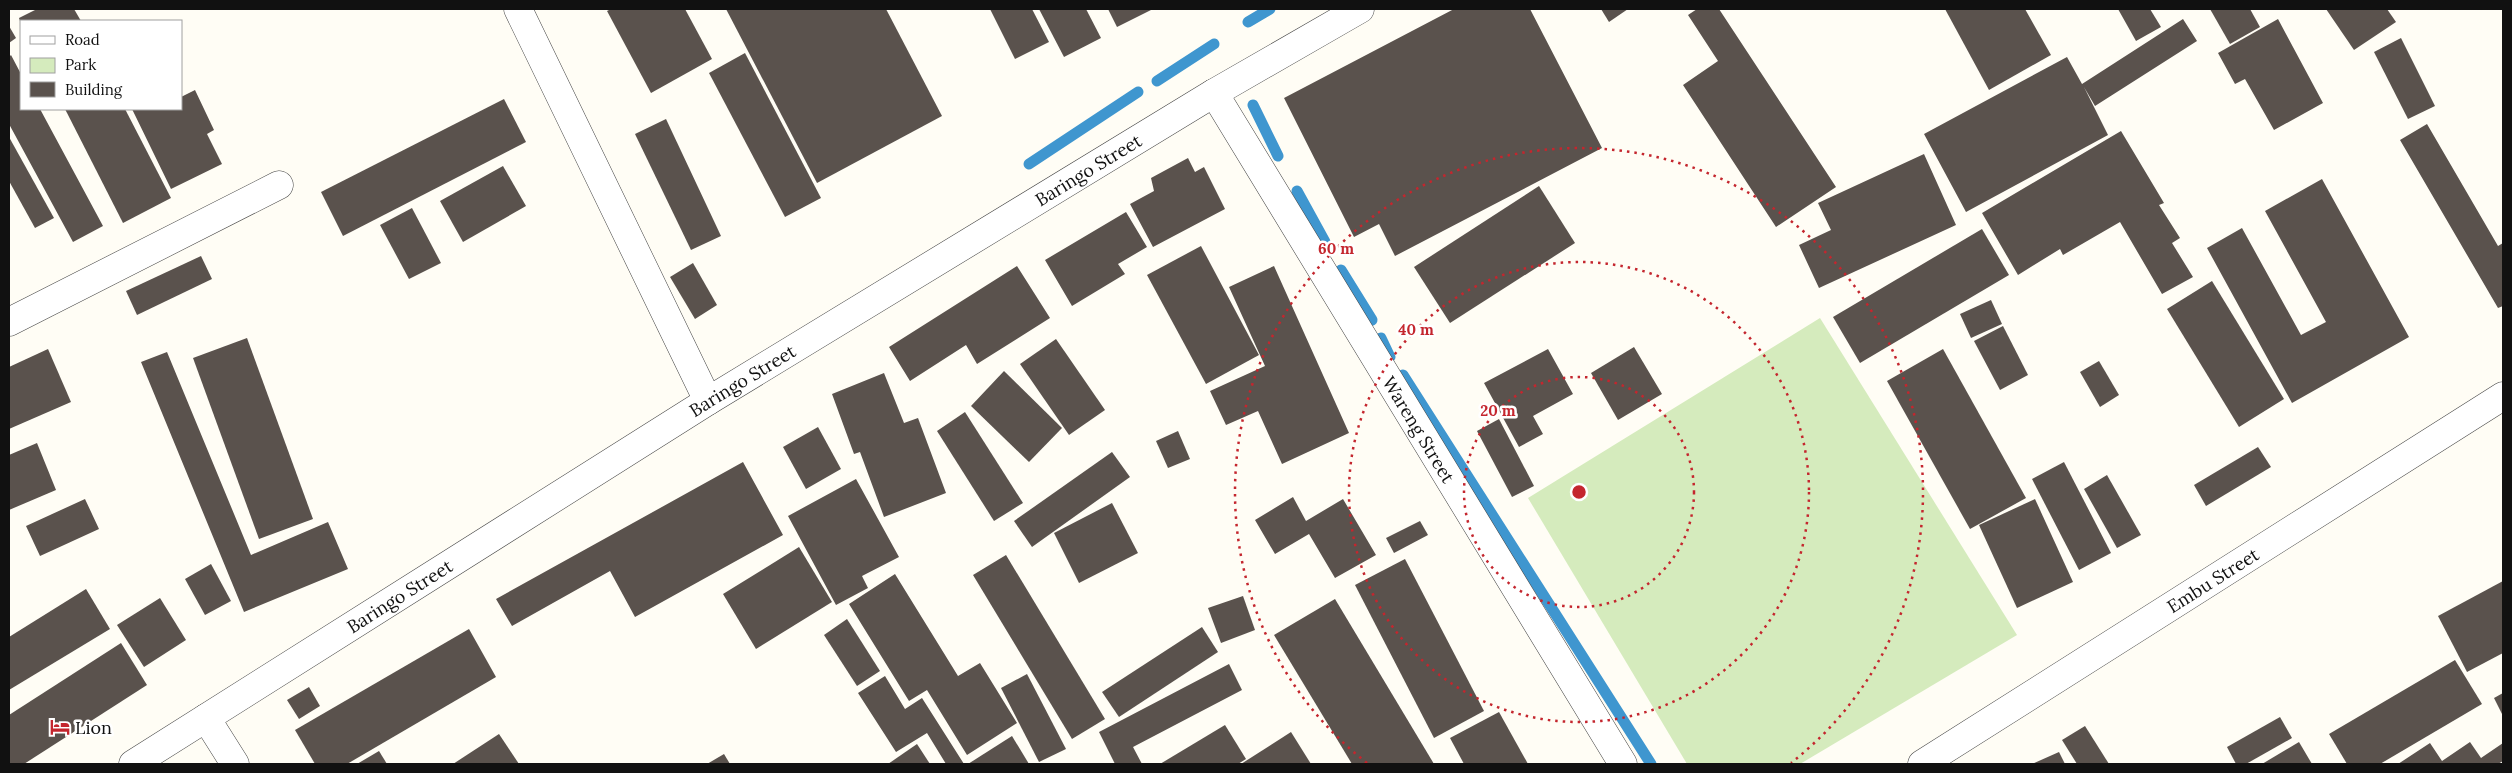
<svg xmlns="http://www.w3.org/2000/svg" width="2512" height="773" font-family="Lora,serif">
	<style>
		.green { fill: #d5ebbd }
		.lines { fill: none; stroke-linecap: round; stroke-linejoin: round }
		.stream { stroke: #3f96cf; stroke-width: 11 }
		.building { fill: #5a524d }
		.street-casing { stroke: #444; stroke-width: 29 }
		.street { stroke: #fff; stroke-width: 28 }
		.ring { fill: none; stroke: #c4262e; stroke-width: 2.5; stroke-dasharray: 2.5 5 }
		.labels { text-anchor: middle; dominant-baseline: central; stroke-width: 5; stroke-linejoin: round; paint-order: stroke }
		.street-label { font-size: 18px; fill: #111; stroke: #fff }
		.poi-label { font-size: 18px; fill: #111; stroke: #fff; text-anchor: start }
		.centre { fill: #c4262e; stroke: #fff; stroke-width: 2.5 }
		.ring-label { font-size: 15px; text-anchor: middle; font-weight: bold; fill: #c4262e; stroke: #fff; stroke-width: 5; stroke-linejoin: round; paint-order: stroke }
	</style>
	<rect width="100%" height="100%" fill="#fffdf5"/>
	<path class="green" d="M1820,318L2017,635L1800,764H1687L1528,498Z"/>
	<g class="lines">
		<g class="stream">
			<path d="M1248,22L1270,9"/>
			<path d="M1157,81L1214,44"/>
			<path d="M1253,105L1278,156"/>
			<path d="M1029,164L1138,92"/>
			<path d="M1297,191L1325,242"/>
			<path d="M1341,270L1372,320"/>
			<path d="M1381,338L1390,357"/>
			<path d="M1403,375L1651,764"/>
		</g>
	</g>
	<g class="building">
		<path d="M37,9H74L81,21H20L19,18Z"/>
		<path d="M611,9H685L712,59L651,93L607,11Z"/>
		<path d="M726,9H886L942,116L817,183Z"/>
		<path d="M990,9H1032L1049,42L1015,59Z"/>
		<path d="M1039,9H1086L1101,38L1064,57Z"/>
		<path d="M1108,9H1153L1117,27Z"/>
		<path d="M1454,9H1530L1602,148L1395,256L1379,224L1354,237L1284,98Z"/>
		<path d="M1601,9H1628L1609,22Z"/>
		<path d="M1697,9H1719L1836,187L1776,227L1683,85L1718,61L1688,15Z"/>
		<path d="M1945,9H2025L2051,55L1989,90Z"/>
		<path d="M2118,9H2150L2161,27L2136,41Z"/>
		<path d="M2210,9H2250L2260,27L2230,44Z"/>
		<path d="M2326,9H2387L2396,22L2354,50Z"/>
		<path d="M2183,19L2197,41L2095,106L2084,87L2108,135L1966,212L1924,134L2067,57L2082,84Z"/>
		<path d="M2278,19L2323,103L2274,130L2245,79L2235,84L2218,53Z"/>
		<path d="M9,26L16,38L9,43Z"/>
		<path d="M2401,38L2435,106L2408,119L2374,52Z"/>
		<path d="M745,53L821,198L785,217L709,73Z"/>
		<path d="M11,55L21,74V109H40L103,226L73,242L9,124V57Z"/>
		<path d="M195,90L214,130L207,134L222,164L171,189L132,109H181V97Z"/>
		<path d="M504,99L526,142L343,236L321,192Z"/>
		<path d="M65,109H125L171,198L123,223Z"/>
		<path d="M666,119L721,236L691,250L635,134Z"/>
		<path d="M2427,124L2498,246L2503,243V306L2498,308L2400,140Z"/>
		<path d="M2121,131L2164,203L2159,205L2180,238L2172,243L2193,277L2162,294L2120,222L2063,255L2060,249L2018,275L1982,213Z"/>
		<path d="M9,137L54,218L35,228L9,181Z"/>
		<path d="M1924,154L1956,225L1819,288L1799,245L1831,230L1818,203Z"/>
		<path d="M1188,158L1195,172L1204,167L1225,209L1153,247L1130,204L1154,191L1151,178Z"/>
		<path d="M503,166L526,206L463,242L440,201Z"/>
		<path d="M2322,179L2409,337L2292,403L2207,248L2242,228L2301,335L2326,322L2265,211Z"/>
		<path d="M1539,186L1575,243L1450,323L1414,267Z"/>
		<path d="M412,208L441,263L409,279L380,225Z"/>
		<path d="M1126,212L1147,247L1118,264L1125,274L1072,306L1045,260Z"/>
		<path d="M1982,229L2009,275L1860,363L1833,317Z"/>
		<path d="M1201,246L1259,355L1206,384L1147,275Z"/>
		<path d="M201,256L212,279L137,315L126,291Z"/>
		<path d="M693,263L717,305L695,319L670,277Z"/>
		<path d="M1017,266L1050,318L977,364L966,345L910,381L889,347Z"/>
		<path d="M1274,266L1349,433L1282,464L1258,411L1226,425L1210,391L1265,366L1229,287Z"/>
		<path d="M2212,281L2284,399L2239,427L2167,309Z"/>
		<path d="M1991,300L2002,324L1971,338L1960,314Z"/>
		<path d="M2003,326L2028,375L2000,390L1974,341Z"/>
		<path d="M247,338L313,519L259,539L193,358Z"/>
		<path d="M1056,339L1105,410L1069,435L1020,364Z"/>
		<path d="M1634,347L1662,394L1618,420L1591,373Z"/>
		<path d="M48,349L71,402L9,429V367Z"/>
		<path d="M1548,349L1573,394L1533,416L1543,434L1519,447L1484,383Z"/>
		<path d="M1943,349L2026,498L1970,529L1887,381Z"/>
		<path d="M167,352L251,555L328,522L348,569L244,612L141,362Z"/>
		<path d="M2099,361L2119,395L2100,407L2080,372Z"/>
		<path d="M1004,371L1062,428L1029,462L971,406Z"/>
		<path d="M884,373L904,423L918,418L946,493L884,517L860,452L854,454L832,394Z"/>
		<path d="M965,412L1023,503L994,521L937,431Z"/>
		<path d="M1499,419L1534,486L1512,497L1477,431Z"/>
		<path d="M818,427L841,469L806,489L783,447Z"/>
		<path d="M1178,431L1190,459L1168,468L1156,441Z"/>
		<path d="M37,443L56,490L9,510V455Z"/>
		<path d="M2258,447L2271,467L2206,506L2194,485Z"/>
		<path d="M1112,452L1130,477L1032,547L1014,521Z"/>
		<path d="M743,462L783,535L635,617L610,571L512,626L496,599Z"/>
		<path d="M2064,462L2111,553L2079,570L2032,479Z"/>
		<path d="M2107,475L2141,535L2117,548L2084,489Z"/>
		<path d="M856,479L899,557L862,576L868,588L836,605L788,516Z"/>
		<path d="M1293,497L1306,521L1343,499L1376,555L1335,578L1309,534L1275,554L1255,520Z"/>
		<path d="M85,499L99,529L40,556L26,526Z"/>
		<path d="M2035,499L2073,582L2017,608L1979,525Z"/>
		<path d="M1112,503L1138,553L1079,583L1054,533Z"/>
		<path d="M1420,521L1428,535L1394,553L1386,538Z"/>
		<path d="M799,547L832,602L756,649L723,594Z"/>
		<path d="M1006,555L1105,719L1072,739L973,575Z"/>
		<path d="M1405,559L1484,711L1434,738L1355,585Z"/>
		<path d="M211,564L231,601L205,615L185,579Z"/>
		<path d="M895,574L958,676L980,663L1017,723L967,755L927,690L909,701L849,604Z"/>
		<path d="M2503,581V653L2467,672L2438,616Z"/>
		<path d="M86,589L110,629L9,690V637Z"/>
		<path d="M1243,596L1255,630L1221,643L1208,608Z"/>
		<path d="M160,598L186,640L144,667L117,625Z"/>
		<path d="M1335,599L1434,764H1352L1274,635Z"/>
		<path d="M847,619L880,671L857,686L824,635Z"/>
		<path d="M1202,627L1218,652L1119,717L1102,692Z"/>
		<path d="M469,629L496,677L347,764H315L295,730Z"/>
		<path d="M121,643L147,685L24,764H9V715Z"/>
		<path d="M2455,660L2482,704L2380,764H2347L2329,734Z"/>
		<path d="M1229,664L1242,690L1133,747L1142,764H1115L1099,732Z"/>
		<path d="M1027,674L1066,749L1039,762L1001,688Z"/>
		<path d="M885,676L905,709L922,698L964,764H946L927,733L896,752L858,693Z"/>
		<path d="M309,687L320,706L299,719L287,700Z"/>
		<path d="M2503,693V716L2494,698Z"/>
		<path d="M1499,712L1528,764H1464L1450,738Z"/>
		<path d="M2280,717L2292,738L2246,764H2236L2227,747Z"/>
		<path d="M1225,725L1246,759L1238,764H1160Z"/>
		<path d="M2085,726L2109,764H2077L2062,740Z"/>
		<path d="M1291,732L1311,764H1241Z"/>
		<path d="M499,734L519,764H453Z"/>
		<path d="M1012,736L1029,764H968Z"/>
		<path d="M2299,742L2312,764H2262Z"/>
		<path d="M2470,742L2481,758L2503,743V761L2498,764H2398L2430,743L2442,761Z"/>
		<path d="M917,744L930,764H888Z"/>
		<path d="M379,751L387,764H357Z"/>
		<path d="M2059,752L2065,764H2032Z"/>
		<path d="M724,754L730,764H707Z"/>
	</g>
	<g class="lines">
		<defs>
			<g id="street">
				<path d="M518,9L708,401"/>
				<path id="s1" d="M1214,93L1623,764"/>
				<path d="M9,322L279,185"/>
				<path d="M206,718L235,764"/>
				<path id="s2" d="M133,764L708,401L1214,93L1360,9"/>
				<path id="s3" d="M1922,764L2503,396"/>
			</g>
		</defs>
		<use href="#street" class="street-casing"/>
		<use href="#street" class="street"/>
	</g>
	<g class="ring">
		<circle cx="1579" cy="492" r="115"/>
		<circle cx="1579" cy="492" r="230"/>
		<path d="M1367 763A344 344 0 1 1 1791 763"/>
	</g>
	<defs>
		<symbol id="hotel-bare" viewBox="-9 -9 18 18"><path d="M-6-4.5h1.5V1H6V5H4.5V3h-9V5H-6ZM-4 0a1.8 1.8 0 1 1 3.6 0ZM.5 0V-2.5h3Q6-2.5 6 0Z" fill="#c4262e" stroke="#fff" stroke-width="2.5" paint-order="stroke"/></symbol>
	</defs>
	<g fill-rule="evenodd">
		<use href="#hotel-bare" x="46" y="713" width="28" height="28"/>
	</g>
	<g class="labels">
		<g class="street-label">
			<text stroke="none"><textPath href="#s2" startOffset="1125">Baringo Street</textPath></text>
			<text stroke="none"><textPath href="#s2" startOffset="720">Baringo Street</textPath></text>
			<text stroke="none"><textPath href="#s1" startOffset="394">Wareng Street</textPath></text>
			<text stroke="none"><textPath href="#s3" startOffset="344">Embu Street</textPath></text>
			<text stroke="none"><textPath href="#s2" startOffset="315">Baringo Street</textPath></text>
		</g>
		<g class="poi-label">
			<text x="75" y="727">Lion</text>
		</g>
	</g>
	<circle cx="1579" cy="492" r="8" class="centre"/>
	<g class="ring-label">
		<text x="1336" y="254">60 m</text>
		<text x="1416" y="335">40 m</text>
		<text x="1498" y="416">20 m</text>
	</g>
	<rect width="2512" height="773" fill="none" stroke="#111111" stroke-width="20"/>
	<rect x="20" y="20" width="162" height="90" fill="#ffffff" stroke="#a0a0a0"/>
	<rect x="30" y="36" width="25" height="8" fill="#ffffff" stroke="#a0a0a0"/>
	<text x="65" y="45" font-size="15" fill="#111111">Road</text>
	<rect x="30" y="58" width="25" height="15" fill="#d5ebbd" stroke="#a0a0a0"/>
	<text x="65" y="70" font-size="15" fill="#111111">Park</text>
	<rect x="30" y="82" width="25" height="15" fill="#5a524d" stroke="#a0a0a0"/>
	<text x="65" y="95" font-size="15" fill="#111111">Building</text>
</svg>
